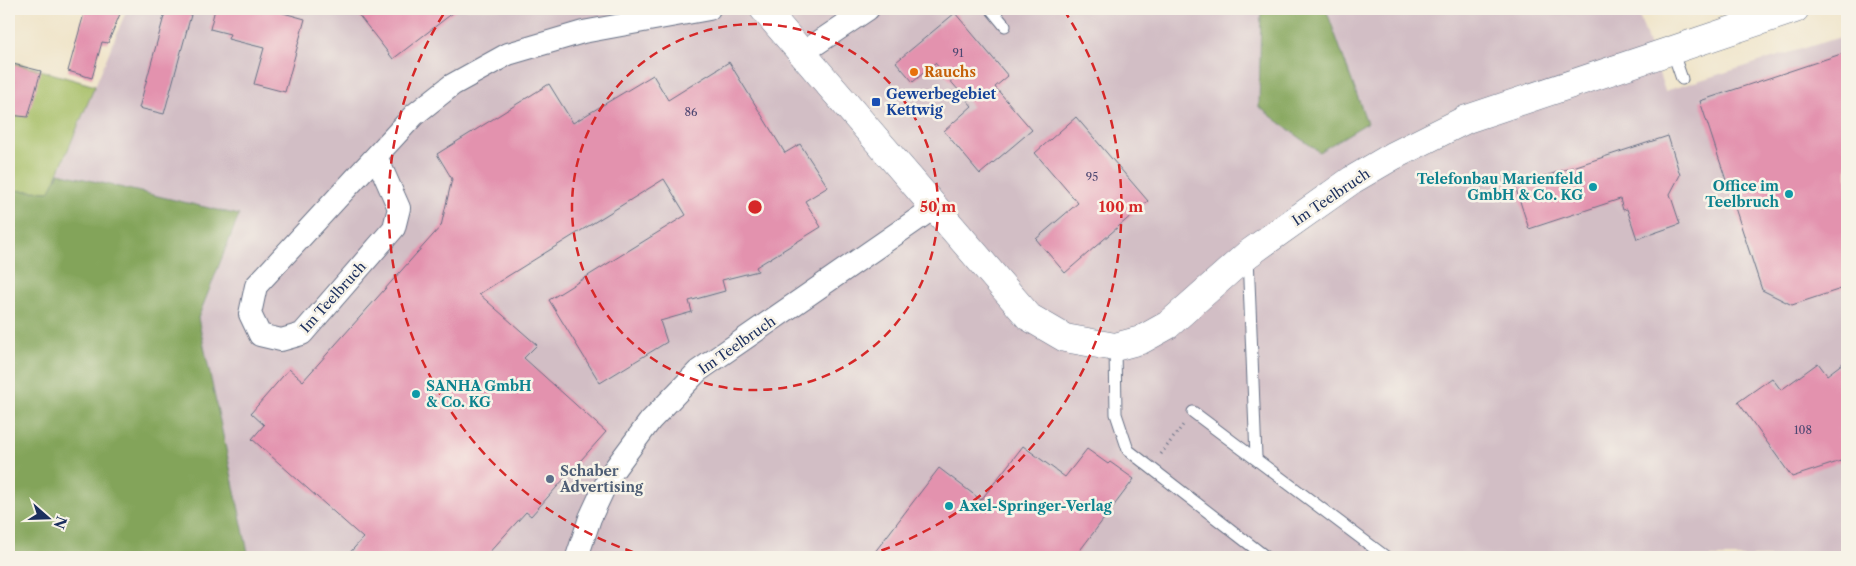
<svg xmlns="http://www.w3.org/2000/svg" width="1856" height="566" font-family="'Libre Caslon Text',serif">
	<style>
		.industrial { fill: #d2bec5 }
		.green { fill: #a4bd64; stroke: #607661 }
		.forest { fill: #83a45a; stroke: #4f6a5c }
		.building { fill: #e392ae }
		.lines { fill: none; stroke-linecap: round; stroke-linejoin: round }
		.lane-casing { stroke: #666f84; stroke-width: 13 }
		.street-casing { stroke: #666f84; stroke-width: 24 }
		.secondary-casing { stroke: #666f84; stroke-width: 29 }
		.path { stroke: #666f84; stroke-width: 3; stroke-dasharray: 1 4; stroke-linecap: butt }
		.lane { stroke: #fff; stroke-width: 11 }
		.street { stroke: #fff; stroke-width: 22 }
		.secondary { stroke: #fff; stroke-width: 28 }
		.ring { fill: none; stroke: #d62828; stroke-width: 2.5; stroke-dasharray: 9 6 }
		.food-dot { fill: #e8710a; stroke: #f7f3e8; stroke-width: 2 }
		.transit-dot { fill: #1a4fb4; stroke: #f7f3e8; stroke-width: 2 }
		.culture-dot { fill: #0f9aa8; stroke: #f7f3e8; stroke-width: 2 }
		.service-dot { fill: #5c6f8a; stroke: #f7f3e8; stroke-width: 2 }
		.labels { text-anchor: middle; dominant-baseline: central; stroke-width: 5; stroke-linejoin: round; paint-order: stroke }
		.number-label { font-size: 11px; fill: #4d4872 }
		.food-label { font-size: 14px; font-weight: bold; fill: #c56008; stroke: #f7f3e8; text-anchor: start }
		.transit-label { font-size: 14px; font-weight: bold; fill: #164399; stroke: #f7f3e8; text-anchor: start }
		.culture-label { font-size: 14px; font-weight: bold; fill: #0d838f; stroke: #f7f3e8; text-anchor: end }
		.street-label { font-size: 14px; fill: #1b2f5e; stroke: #f7f3e8 }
		.service-label { font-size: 14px; font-weight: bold; fill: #4e5e75; stroke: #f7f3e8; text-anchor: start }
		.centre { fill: #d62828; stroke: #f7f3e8; stroke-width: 2.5 }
		.ring-label { font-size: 15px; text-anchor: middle; font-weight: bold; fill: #d62828; stroke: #f7f3e8; stroke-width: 5; stroke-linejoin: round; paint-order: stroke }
	</style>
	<rect width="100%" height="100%" fill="#f7f3e8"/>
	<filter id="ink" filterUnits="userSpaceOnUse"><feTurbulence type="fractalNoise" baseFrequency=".02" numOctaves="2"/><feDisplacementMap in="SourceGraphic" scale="10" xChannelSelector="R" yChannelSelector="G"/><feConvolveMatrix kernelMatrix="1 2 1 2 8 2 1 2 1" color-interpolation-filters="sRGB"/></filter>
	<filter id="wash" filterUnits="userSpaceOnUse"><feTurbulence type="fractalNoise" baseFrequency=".0096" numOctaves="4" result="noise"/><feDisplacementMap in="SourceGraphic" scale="20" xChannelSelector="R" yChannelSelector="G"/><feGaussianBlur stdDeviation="1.12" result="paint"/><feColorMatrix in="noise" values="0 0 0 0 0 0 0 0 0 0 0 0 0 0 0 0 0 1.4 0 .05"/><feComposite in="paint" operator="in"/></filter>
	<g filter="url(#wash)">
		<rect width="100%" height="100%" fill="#f0e5ca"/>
		<path class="industrial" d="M127,9H1261L1259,107L1367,123L1326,9H1637L1665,91L1847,35V557H249L198,318L239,215L59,173Z"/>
		<path class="green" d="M9,61L95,86L50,192L9,190Z"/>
		<g class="forest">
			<path d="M1261,9H1326L1367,123L1319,152L1259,107Z"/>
			<path d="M59,173L239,215L198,318L249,557H9V190L49,192Z"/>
		</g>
		<g id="blocks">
			<g class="building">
				<path d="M122,9L108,43L102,42L92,78L68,71L85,10Z"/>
				<path d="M166,9L191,15L164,114L139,108Z"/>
				<path d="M215,9H269L305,19L285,92L254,84L264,48L228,39L230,34L210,29Z"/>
				<path d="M354,9H458L393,59Z"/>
				<path d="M955,13L1008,76L995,87L1032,130L980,174L944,131L972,106L935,63L913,82L896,62Z"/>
				<path d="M1847,52V287L1792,305L1762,290L1700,101Z"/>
				<path d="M729,62L785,153L800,144L828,187L805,201L821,227L756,267L758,271L722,280L725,291L689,301L692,312L660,321L667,342L600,383L549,300L686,215L664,179L479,294L537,345L524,358L606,432L531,516L526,512L485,557H346L363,538L252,439L264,425L251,413L289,369L303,381L441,226L452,179L437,154L549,84L573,123L653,75L668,100Z"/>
				<path d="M9,63L41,71L28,117L9,115Z"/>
				<path d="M1076,117L1148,201L1065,273L1036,239L1078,203L1035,153Z"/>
				<path d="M1668,136L1680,175L1670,194L1680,224L1637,239L1627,209L1623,210L1620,199L1529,229L1515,186Z"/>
				<path d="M1847,360V459L1792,477L1738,402L1772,378L1781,390L1818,363L1827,375Z"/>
				<path d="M1023,446L1065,477L1087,449L1108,464L1110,462L1134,479L1075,557H871L939,468L981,500Z"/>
			</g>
		</g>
	</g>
	<g filter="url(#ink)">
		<use href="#blocks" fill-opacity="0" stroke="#666f84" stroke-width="1"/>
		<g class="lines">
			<defs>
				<g id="lane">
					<path d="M991,9L1005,26"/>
					<path d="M1672,50L1682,79"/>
					<path d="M1248,256L1256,457"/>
					<path d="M1115,347L1116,414L1128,450L1266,557"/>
					<path d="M1193,412L1386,557"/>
				</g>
				<g id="street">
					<path d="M801,54L868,9"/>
					<path d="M376,156L399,208L394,228L302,334L281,340L260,335L250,314L256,286L414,115L452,85L508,54L583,32L709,9"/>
					<path d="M577,557L590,518L610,475L650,421L698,371L935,207"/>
				</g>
				<path id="secondary" d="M764,9L1029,317L1065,338L1115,347L1141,340L1168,325L1248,254L1352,180L1393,156L1467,119L1795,9"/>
			</defs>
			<use href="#lane" class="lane-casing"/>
			<use href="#street" class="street-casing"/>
			<use href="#secondary" class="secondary-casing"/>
			<path class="path" d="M1161,454L1183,425"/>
			<use href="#lane" class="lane"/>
			<use href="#street" class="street"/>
			<use href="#secondary" class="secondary"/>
		</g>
	</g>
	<g class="ring">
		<circle cx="755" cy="207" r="183"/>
		<path d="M648 557A366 366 0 0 1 446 10M1064 10A366 366 0 0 1 862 557"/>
	</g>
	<circle class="food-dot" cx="914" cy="72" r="5"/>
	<rect class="transit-dot" x="871" y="97" width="10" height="10" rx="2.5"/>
	<g class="culture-dot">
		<circle cx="1593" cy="187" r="5"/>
		<circle cx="1789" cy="194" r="5"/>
		<circle cx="416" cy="394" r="5"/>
		<circle cx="949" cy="506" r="5"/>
	</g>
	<circle class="service-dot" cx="550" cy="479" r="5"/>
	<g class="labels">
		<g class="number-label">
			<text x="958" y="53">91</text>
			<text x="691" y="112">86</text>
			<text x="1092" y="177">95</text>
			<text x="1803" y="430">108</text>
		</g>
		<g class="food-label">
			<text x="924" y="72">Rauchs</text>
		</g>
		<g class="transit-label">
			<text x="886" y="94">Gewerbegebiet<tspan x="886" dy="16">Kettwig</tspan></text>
		</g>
		<g class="culture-label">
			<text x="1583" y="179">Telefonbau Marienfeld<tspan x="1583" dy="16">GmbH &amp; Co. KG</tspan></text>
			<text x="1779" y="186">Office im<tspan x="1779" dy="16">Teelbruch</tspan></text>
			<text x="426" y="386" text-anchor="start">SANHA GmbH<tspan x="426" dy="16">&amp; Co. KG</tspan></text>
			<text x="959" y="506" text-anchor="start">Axel-Springer-Verlag</text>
		</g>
		<g class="street-label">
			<text transform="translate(1331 197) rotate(-34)">Im Teelbruch</text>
			<text transform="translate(333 297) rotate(-48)">Im Teelbruch</text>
			<text transform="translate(737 345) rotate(-35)">Im Teelbruch</text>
		</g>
		<g class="service-label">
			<text x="560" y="471">Schaber<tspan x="560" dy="16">Advertising</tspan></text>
		</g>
	</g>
	<circle cx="755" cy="207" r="8" class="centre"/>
	<g class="ring-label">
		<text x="938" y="212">50 m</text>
		<text x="1121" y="212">100 m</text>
	</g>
	<rect width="1856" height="566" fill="none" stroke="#f7f3e8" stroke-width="30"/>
	<g transform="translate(48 518) rotate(110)" stroke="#f7f3e8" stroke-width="4" paint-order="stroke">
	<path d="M0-4L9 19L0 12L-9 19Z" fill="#1b2f5e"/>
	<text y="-8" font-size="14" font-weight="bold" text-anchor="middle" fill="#1b2f5e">N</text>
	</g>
</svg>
